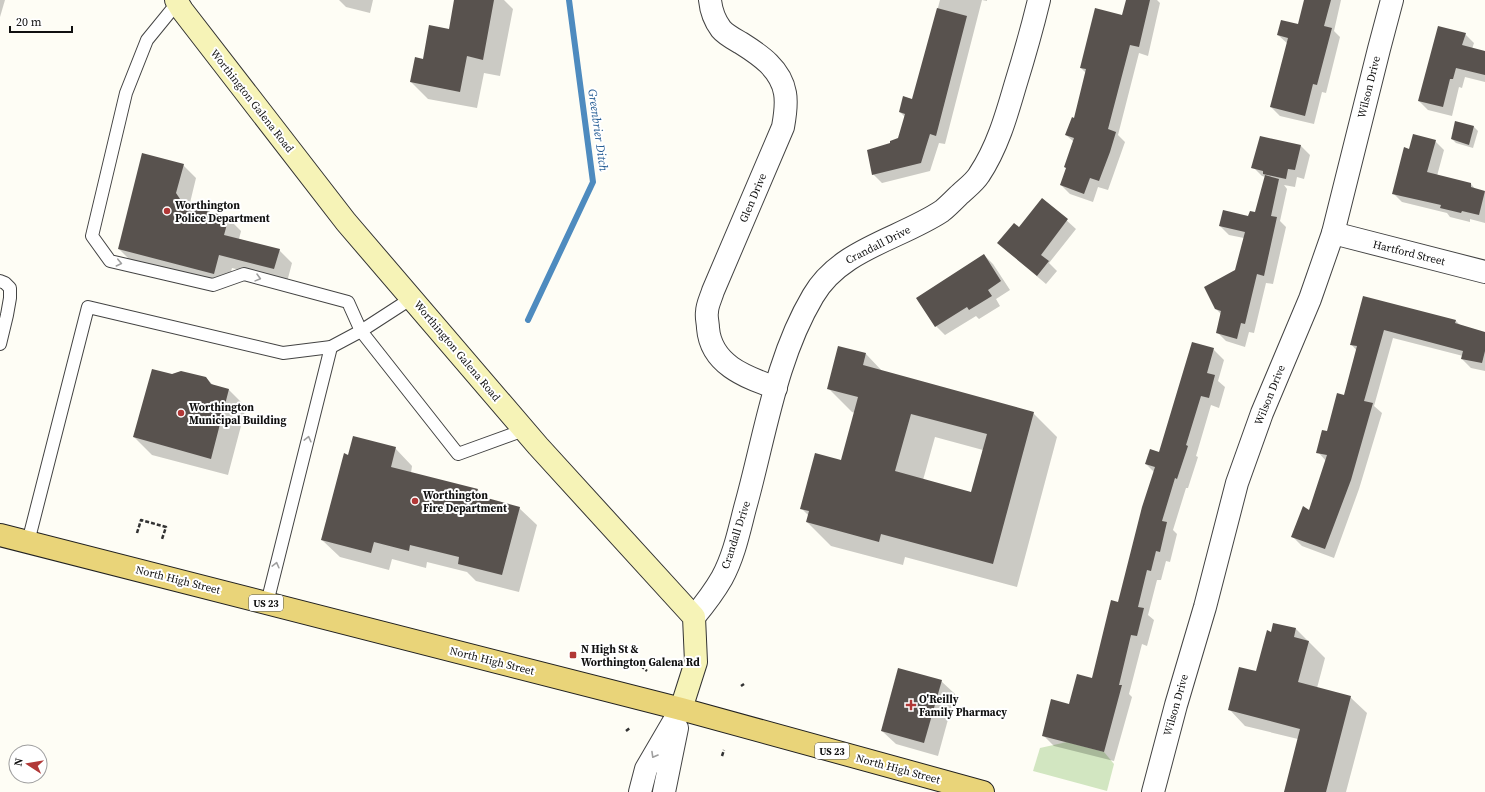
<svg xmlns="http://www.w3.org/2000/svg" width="1485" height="792" font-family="'Source Serif 4',serif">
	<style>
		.green { fill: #d2e6c1 }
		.shadow { fill: #0003; fill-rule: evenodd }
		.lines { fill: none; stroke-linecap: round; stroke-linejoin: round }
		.stream { stroke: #4e8bbf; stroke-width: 6 }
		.building { fill: #58524e; fill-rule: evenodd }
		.lane-casing { stroke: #434343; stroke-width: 14 }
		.street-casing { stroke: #434343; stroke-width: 24 }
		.secondary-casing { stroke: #323232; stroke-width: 24 }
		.primary-casing { stroke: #212121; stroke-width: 24 }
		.path { stroke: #323232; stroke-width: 2.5; stroke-dasharray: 4 2; stroke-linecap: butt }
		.lane { stroke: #fff; stroke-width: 12 }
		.street { stroke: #fff; stroke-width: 22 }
		.secondary { stroke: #f6f3b7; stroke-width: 22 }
		.primary { stroke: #e9d479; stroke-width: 22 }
		.oneway { stroke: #9f9f9f }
		.poi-dot { fill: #b13837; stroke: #fff; stroke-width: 1.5 }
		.labels { text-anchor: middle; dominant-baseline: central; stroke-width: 4; stroke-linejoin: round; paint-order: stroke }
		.shield { fill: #fff; stroke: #585858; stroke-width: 1 }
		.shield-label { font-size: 10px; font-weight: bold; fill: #101010 }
		.street-label { font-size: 11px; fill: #101010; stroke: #fff }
		.poi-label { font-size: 11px; font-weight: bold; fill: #101010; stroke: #fff; text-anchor: start }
		.water-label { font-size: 12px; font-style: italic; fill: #275e95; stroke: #fff }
	</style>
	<rect width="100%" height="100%" fill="#fefdf5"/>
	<path class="green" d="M1067,742L1104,752L1114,764L1107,791L1033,771L1040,748Z"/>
	<g class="shadow">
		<path d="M0,0H5L0,17Z"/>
		<path d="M339,0H373L370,13L346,7Z"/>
		<path d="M455,0H504L513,9L500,76L484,73L477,108L428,99L411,82L424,60L450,30Z"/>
		<path d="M940,0H987V1L982,0L945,144L939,143L930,171L882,183L873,174L899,139L905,117L900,112L913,100Z"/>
		<path d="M1127,0H1157L1160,3L1148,56L1139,53L1118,135L1125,142L1108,190L1098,187L1093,202L1070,194L1061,185L1067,169L1074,142L1066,135L1075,119L1086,73L1081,68L1123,16Z"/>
		<path d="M1305,0H1341L1334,31L1340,37L1326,93L1322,92L1314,124L1280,116L1271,107L1288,44L1278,35L1299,25Z"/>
		<path d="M1465,34L1474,43L1472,49L1485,52V82L1465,77L1462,88L1459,87L1452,116L1428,110L1419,101Z"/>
		<path d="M1456,122L1474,127L1478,131L1473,148L1456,143L1452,139Z"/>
		<path d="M1435,141L1444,150L1437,176L1471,184L1476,190L1485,192V223L1470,219V222L1450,217L1447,213L1402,202L1393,193L1410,150Z"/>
		<path d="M1301,146L1310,155L1304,179L1297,177L1295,187L1284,185L1287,189L1280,221L1286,227L1273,284L1266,283L1254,333L1249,332L1245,347L1226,341L1217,332L1221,314L1215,308L1236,270L1244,238L1229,235L1220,226L1256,214L1266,177L1262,176L1253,167Z"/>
		<path d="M183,165L196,178L189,207L228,218L241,231L239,239L279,250L292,263L287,282L232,268L227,287L132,262L119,249Z"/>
		<path d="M1043,199L1076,229L1049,263L1057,271L1046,284L998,243L1020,228Z"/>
		<path d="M984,255L993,264L1010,290L996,299L1000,306L979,319L976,316L945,335L936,326Z"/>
		<path d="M1364,297L1456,321L1461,326L1485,334V371L1471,368L1462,359L1463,356L1393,338L1374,406L1382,413L1359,489L1334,558L1302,546L1293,537L1310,511L1326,461L1318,452L1345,396L1357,351L1351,344Z"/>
		<path d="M1213,349L1224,360L1218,381L1225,387L1219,408L1211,405L1196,456L1198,457L1188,488H1186L1173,530L1177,534L1170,562L1166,561L1161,580H1157L1148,615L1154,620L1147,646L1142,644L1129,694L1132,697L1114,761L1054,746L1043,735L1092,679L1119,603L1154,472L1146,464L1160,453Z"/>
		<path d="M866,354L883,372L1033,413L1057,437L1017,587L905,557L903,565L831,546L807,522L809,516L801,508L842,462L855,413L852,412L828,388ZM935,437L983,450L972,493L923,480Z"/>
		<path d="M206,378L214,386L229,390L246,407L228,475L152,455L134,437Z"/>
		<path d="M395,448L412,466L411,473L478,490L486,499L519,508L537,525L519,592L476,581L467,572L427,562L426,568L392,559L389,570L340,557L322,540L349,456Z"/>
		<path d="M1274,625L1296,629L1325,658L1317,688L1350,697L1367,713L1346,792H1285L1298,739L1245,726L1229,709L1257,672Z"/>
		<path d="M941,681L955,694L938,756L896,744L882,731Z"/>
	</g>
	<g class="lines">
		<path class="stream" d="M528,320L593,182L569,0"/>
	</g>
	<g class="building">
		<path d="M454,0H494L483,60L467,56L460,92L410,82L415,57L423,59L429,25L449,29Z"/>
		<path d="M1126,0H1150L1139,47L1130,45L1108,129L1116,132L1110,152L1099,181L1090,178L1084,194L1060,185L1066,168L1064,167L1074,138L1065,135L1072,117L1074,118L1086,69L1080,68L1095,8L1122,15Z"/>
		<path d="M1304,0H1331L1324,26L1332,28L1317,85L1313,84L1305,116L1270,107L1288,38L1277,35L1281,20L1298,24Z"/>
		<path d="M937,8L967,16L936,136L930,134L921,163L872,175L867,150L890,143V141L898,138L905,114L899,112L903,96L912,99Z"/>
		<path d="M1438,26L1466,33L1462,45L1485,51V75L1456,68L1453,79H1450L1443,107L1418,101Z"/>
		<path d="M1455,121L1474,126L1469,145L1451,139Z"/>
		<path d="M1413,134L1436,140L1427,172L1471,183V187L1485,191L1479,215L1462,211L1461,213L1440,208L1441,205L1392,194L1404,147L1409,149Z"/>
		<path d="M1260,136L1301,145L1295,170L1288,169L1286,179L1263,174V171L1251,168Z"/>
		<path d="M142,153L184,164L176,193L184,205L229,217L224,235L280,249L274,269L219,255L214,274L118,249Z"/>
		<path d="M1265,175L1279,179L1271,216L1277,217L1264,276L1257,274L1245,324L1241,323L1237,339L1216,333L1221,311L1215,309L1204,287L1235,270L1245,232L1219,226L1223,210L1248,216L1250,211L1255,212Z"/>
		<path d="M1042,198L1068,219L1041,255L1049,261L1037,276L997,243L1014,223L1019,227Z"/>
		<path d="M984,254L1001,281L988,290L992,296L969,310L967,307L935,327L916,298Z"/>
		<path d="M1363,296L1456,320L1455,323L1485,332V351L1482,363L1461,359L1463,351L1384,330L1364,401L1373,403L1351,480L1325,549L1291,537L1303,506L1309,510L1327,455L1316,453L1322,430L1327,431L1337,393L1344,395L1357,346L1350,345Z"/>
		<path d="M1192,342L1214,348L1207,373L1215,375L1209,398L1201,396L1186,445L1188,446L1177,479L1175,478L1162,521L1167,522L1160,552L1156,551L1151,571L1147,570L1138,607L1144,608L1137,636L1131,635L1119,685H1122L1104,752L1042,736L1051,699L1069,704L1077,674L1092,678L1111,600L1118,602L1142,507L1155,467L1145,464L1150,449L1159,452Z"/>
		<path d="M838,346L866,353L863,365L1034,412L993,564L881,534L879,542L806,522L809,511L800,509L815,453L841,460L858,397L827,389ZM911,414L987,434L971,492L895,471Z"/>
		<path d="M152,369L172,374L181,371L206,377L211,384L229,389L211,459L133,437Z"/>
		<path d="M353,436L396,447L391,467L478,489L476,495L520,507L502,575L458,564L459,557L410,545L409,551L374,542L371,553L321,540L344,453L348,455Z"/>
		<path d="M1273,623L1296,628L1294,637L1309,641L1298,682L1351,696L1326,792H1284L1300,729L1228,710L1239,667L1256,671L1267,630L1271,632Z"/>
		<path d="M898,668L942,680L924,743L881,731Z"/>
	</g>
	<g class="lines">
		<defs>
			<g id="lane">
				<path d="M178,2L147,40L126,93L92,236L110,261L213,285L244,274L348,302L361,331L458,454L524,430"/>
				<path d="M0,281L5,283L10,288V298L7,315L0,344"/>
				<path d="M28,542L88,307L283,353L331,347L361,331L412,298"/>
				<path d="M267,603L331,347"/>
			</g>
			<g id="street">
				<path d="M710,0C711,10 715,21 721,29C726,35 734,39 741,43C760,55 781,69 785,93C787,104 785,116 783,127L713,291C711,298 707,305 707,312C706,317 708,323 708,328C711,365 746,377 776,388"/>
				<path d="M1333,233L1485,272"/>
				<path d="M694,617C704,605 714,592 722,578C734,556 739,531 745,508C765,437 775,360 813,296C840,249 900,239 942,211C947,207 953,201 958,196C965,189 974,183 979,175C997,148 1006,117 1015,86C1024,57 1032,29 1039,0"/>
				<path d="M640,792L646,769L681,709"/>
				<path d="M664,792L677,728"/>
				<path d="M1153,792L1176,705L1205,607L1237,483L1262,413L1310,299L1333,233L1379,49L1392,0"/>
			</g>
			<path id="secondary" d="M176,0L182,10L346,222L538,446L694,617L696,662L681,709"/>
			<path id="primary" d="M0,535L681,709L983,792"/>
		</defs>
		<use href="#lane" class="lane-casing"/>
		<use href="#street" class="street-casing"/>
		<use href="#secondary" class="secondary-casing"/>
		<use href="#primary" class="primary-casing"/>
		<g class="path">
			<path d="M137,533L141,520L166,527L162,539"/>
			<path d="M641,666L647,671"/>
			<path d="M741,686L744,684"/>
			<path d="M626,731L630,728"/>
			<path d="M722,756L724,750"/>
		</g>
		<use href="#lane" class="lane"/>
		<use href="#street" class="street"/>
		<use href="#secondary" class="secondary"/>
		<use href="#primary" class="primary"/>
	</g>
	<defs><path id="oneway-chevron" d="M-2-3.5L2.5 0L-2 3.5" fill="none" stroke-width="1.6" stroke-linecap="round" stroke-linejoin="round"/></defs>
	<g class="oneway">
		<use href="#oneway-chevron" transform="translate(119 263) rotate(13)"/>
		<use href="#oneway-chevron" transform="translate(258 278) rotate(15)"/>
		<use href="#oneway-chevron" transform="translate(308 439) rotate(-76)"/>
		<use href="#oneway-chevron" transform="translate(276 565) rotate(-76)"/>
		<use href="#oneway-chevron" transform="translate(654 755) rotate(120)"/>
	</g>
	<g class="poi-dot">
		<circle cx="167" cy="211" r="4"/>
		<circle cx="181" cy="413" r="4"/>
		<circle cx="415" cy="501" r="4"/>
		<rect x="569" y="651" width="8" height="8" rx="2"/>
		<path d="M909 699h4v4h4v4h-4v4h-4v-4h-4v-4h4z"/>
	</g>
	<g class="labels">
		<g class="shield">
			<rect x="249" y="595" width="34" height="16" rx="3"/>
			<rect x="815" y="743" width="34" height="16" rx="3"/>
		</g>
		<g class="shield-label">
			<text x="266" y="603">US 23</text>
			<text x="832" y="751">US 23</text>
		</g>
		<g class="street-label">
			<text transform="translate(1369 87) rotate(-76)">Wilson Drive</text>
			<text transform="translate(252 101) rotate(52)">Worthington Galena Road</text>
			<text transform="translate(753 198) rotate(-67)">Glen Drive</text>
			<text transform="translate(878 245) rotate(-27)">Crandall Drive</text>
			<text transform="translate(1409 253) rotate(14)">Hartford Street</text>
			<text transform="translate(457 351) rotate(50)">Worthington Galena Road</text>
			<text transform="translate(1270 395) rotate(-68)">Wilson Drive</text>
			<text transform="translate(736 535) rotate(-72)">Crandall Drive</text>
			<text transform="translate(178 580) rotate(14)">North High Street</text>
			<text transform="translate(492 661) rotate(14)">North High Street</text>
			<text transform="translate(1176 705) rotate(-74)">Wilson Drive</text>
			<text transform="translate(898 769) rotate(15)">North High Street</text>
		</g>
		<g class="poi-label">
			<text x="175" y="205">Worthington<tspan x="175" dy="13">Police Department</tspan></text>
			<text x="189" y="407">Worthington<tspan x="189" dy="13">Municipal Building</tspan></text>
			<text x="423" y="495">Worthington<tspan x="423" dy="13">Fire Department</tspan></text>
			<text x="581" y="649">N High St &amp;<tspan x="581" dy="13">Worthington Galena Rd</tspan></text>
			<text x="919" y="699">O'Reilly<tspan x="919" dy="13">Family Pharmacy</tspan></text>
		</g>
		<g class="water-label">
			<text transform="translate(598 130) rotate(82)">Greenbrier Ditch</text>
		</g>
	</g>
	<g transform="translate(28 764) rotate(282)"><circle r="19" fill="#ffffff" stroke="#9f9f9f"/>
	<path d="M0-3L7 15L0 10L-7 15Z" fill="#b13837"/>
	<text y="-6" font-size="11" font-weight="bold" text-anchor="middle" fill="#101010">N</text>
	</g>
	<path d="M10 26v6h62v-6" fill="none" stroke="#101010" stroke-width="2"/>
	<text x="16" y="26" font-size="12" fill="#101010" stroke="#ffffff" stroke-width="3" paint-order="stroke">20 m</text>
</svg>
